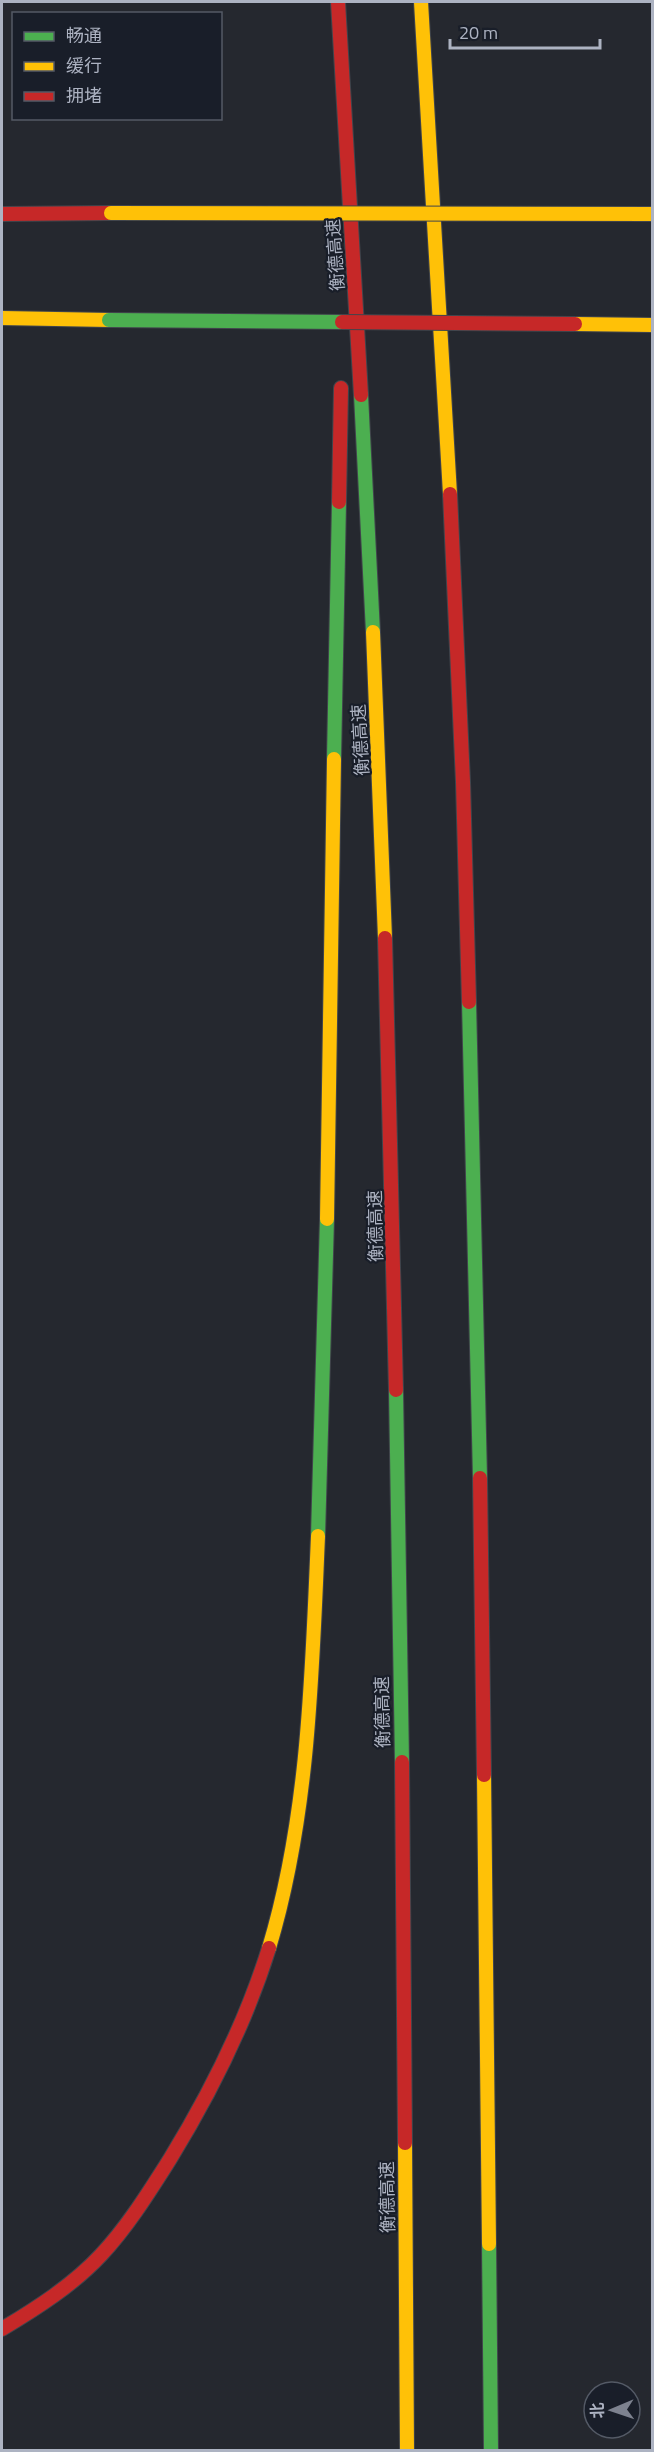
<svg xmlns="http://www.w3.org/2000/svg" width="654" height="2452" font-family="'Titillium Web','Noto Sans SC',sans-serif">
	<style>
		.lines { fill: none; stroke-linecap: round; stroke-linejoin: round }
		.fast-casing { stroke: #41454c; stroke-width: 16 }
		.slow-casing { stroke: #41454c; stroke-width: 16 }
		.jam-casing { stroke: #41454c; stroke-width: 16 }
		.fast { stroke: #4caf50; stroke-width: 14 }
		.slow { stroke: #ffc107; stroke-width: 14 }
		.jam { stroke: #c62828; stroke-width: 14 }
		.fast-bridge-casing { stroke: #41454c; stroke-width: 16; stroke-linecap: butt }
		.slow-bridge-casing { stroke: #41454c; stroke-width: 16; stroke-linecap: butt }
		.jam-bridge-casing { stroke: #41454c; stroke-width: 16; stroke-linecap: butt }
		.fast-bridge { stroke: #4caf50; stroke-width: 14 }
		.slow-bridge { stroke: #ffc107; stroke-width: 14 }
		.jam-bridge { stroke: #c62828; stroke-width: 14 }
		.labels { text-anchor: middle; dominant-baseline: central; stroke-width: 4.5; stroke-linejoin: round; paint-order: stroke }
		.street-label { font-size: 18px; fill: #adb3c2; stroke: #191e29 }
	</style>
	<rect width="100%" height="100%" fill="#25282f"/>
	<g class="lines">
		<defs>
			<g id="fast">
				<path d="M361,395L373,632"/>
				<path d="M334,759L339,502"/>
				<path d="M469,1002L480,1478"/>
				<path d="M396,1390L402,1762"/>
				<path d="M318,1536L327,1219"/>
				<path d="M489,2244L491,2450"/>
			</g>
			<g id="slow">
				<path d="M421,2L450,494"/>
				<path d="M2,318L109,320"/>
				<path d="M373,632L385,938"/>
				<path d="M327,1219L334,759"/>
				<path d="M484,1775L489,2244"/>
				<path d="M269,1948C309,1815 312,1673 318,1536"/>
				<path d="M405,2143L407,2450"/>
			</g>
			<g id="jam">
				<path d="M338,2L361,395"/>
				<path d="M2,214L111,213"/>
				<path d="M450,494L463,782L469,1002"/>
				<path d="M339,502L341,388"/>
				<path d="M385,938L396,1390"/>
				<path d="M480,1478L484,1775"/>
				<path d="M402,1762L405,2143"/>
				<path d="M2,2329C37,2308 73,2285 101,2255C128,2226 149,2192 170,2159C211,2092 246,2022 269,1948"/>
			</g>
		</defs>
		<use href="#fast" class="fast-casing"/>
		<use href="#slow" class="slow-casing"/>
		<use href="#jam" class="jam-casing"/>
		<use href="#fast" class="fast"/>
		<use href="#slow" class="slow"/>
		<use href="#jam" class="jam"/>
		<defs>
			<path id="fast-bridge" d="M109,320L342,322"/>
			<g id="slow-bridge">
				<path d="M111,213L652,214"/>
				<path d="M575,324L652,325"/>
			</g>
			<path id="jam-bridge" d="M342,322L575,324"/>
		</defs>
		<use href="#fast-bridge" class="fast-bridge-casing"/>
		<use href="#slow-bridge" class="slow-bridge-casing"/>
		<use href="#jam-bridge" class="jam-bridge-casing"/>
		<use href="#fast-bridge" class="fast-bridge"/>
		<use href="#slow-bridge" class="slow-bridge"/>
		<use href="#jam-bridge" class="jam-bridge"/>
	</g>
	<g class="labels">
		<g class="street-label">
			<text transform="translate(335 255) rotate(-94)">衡德高速</text>
			<text transform="translate(360 740) rotate(-93)">衡德高速</text>
			<text transform="translate(375 1226) rotate(-91)">衡德高速</text>
			<text transform="translate(382 1712) rotate(-91)">衡德高速</text>
			<text transform="translate(387 2197) rotate(-91)">衡德高速</text>
		</g>
	</g>
	<rect width="654" height="2452" fill="none" stroke="#adb3c2" stroke-width="6"/>
	<rect x="12" y="12" width="210" height="108" fill="#191e29" stroke="#545a66" stroke-width="1.5"/>
	<rect x="24" y="32" width="30" height="9" fill="#4caf50" stroke="#545a66" stroke-width="1.5"/>
	<text x="66" y="42" font-size="18" fill="#adb3c2">畅通</text>
	<rect x="24" y="62" width="30" height="9" fill="#ffc107" stroke="#545a66" stroke-width="1.5"/>
	<text x="66" y="72" font-size="18" fill="#adb3c2">缓行</text>
	<rect x="24" y="92" width="30" height="9" fill="#c62828" stroke="#545a66" stroke-width="1.5"/>
	<text x="66" y="102" font-size="18" fill="#adb3c2">拥堵</text>
	<g transform="translate(612 2410) rotate(268)"><circle r="28" fill="#191e29" stroke="#545a66" stroke-width="1.5"/>
	<path d="M0-4.5L10 22L0 15L-10 22Z" fill="#7d828f"/>
	<text y="-9" font-size="16" font-weight="bold" text-anchor="middle" fill="#adb3c2">北</text>
	</g>
	<path d="M450 39v9h150v-9" fill="none" stroke="#adb3c2" stroke-width="3"/>
	<text x="459" y="39" font-size="18" fill="#adb3c2" stroke="#191e29" stroke-width="4.5" paint-order="stroke">20 m</text>
</svg>
